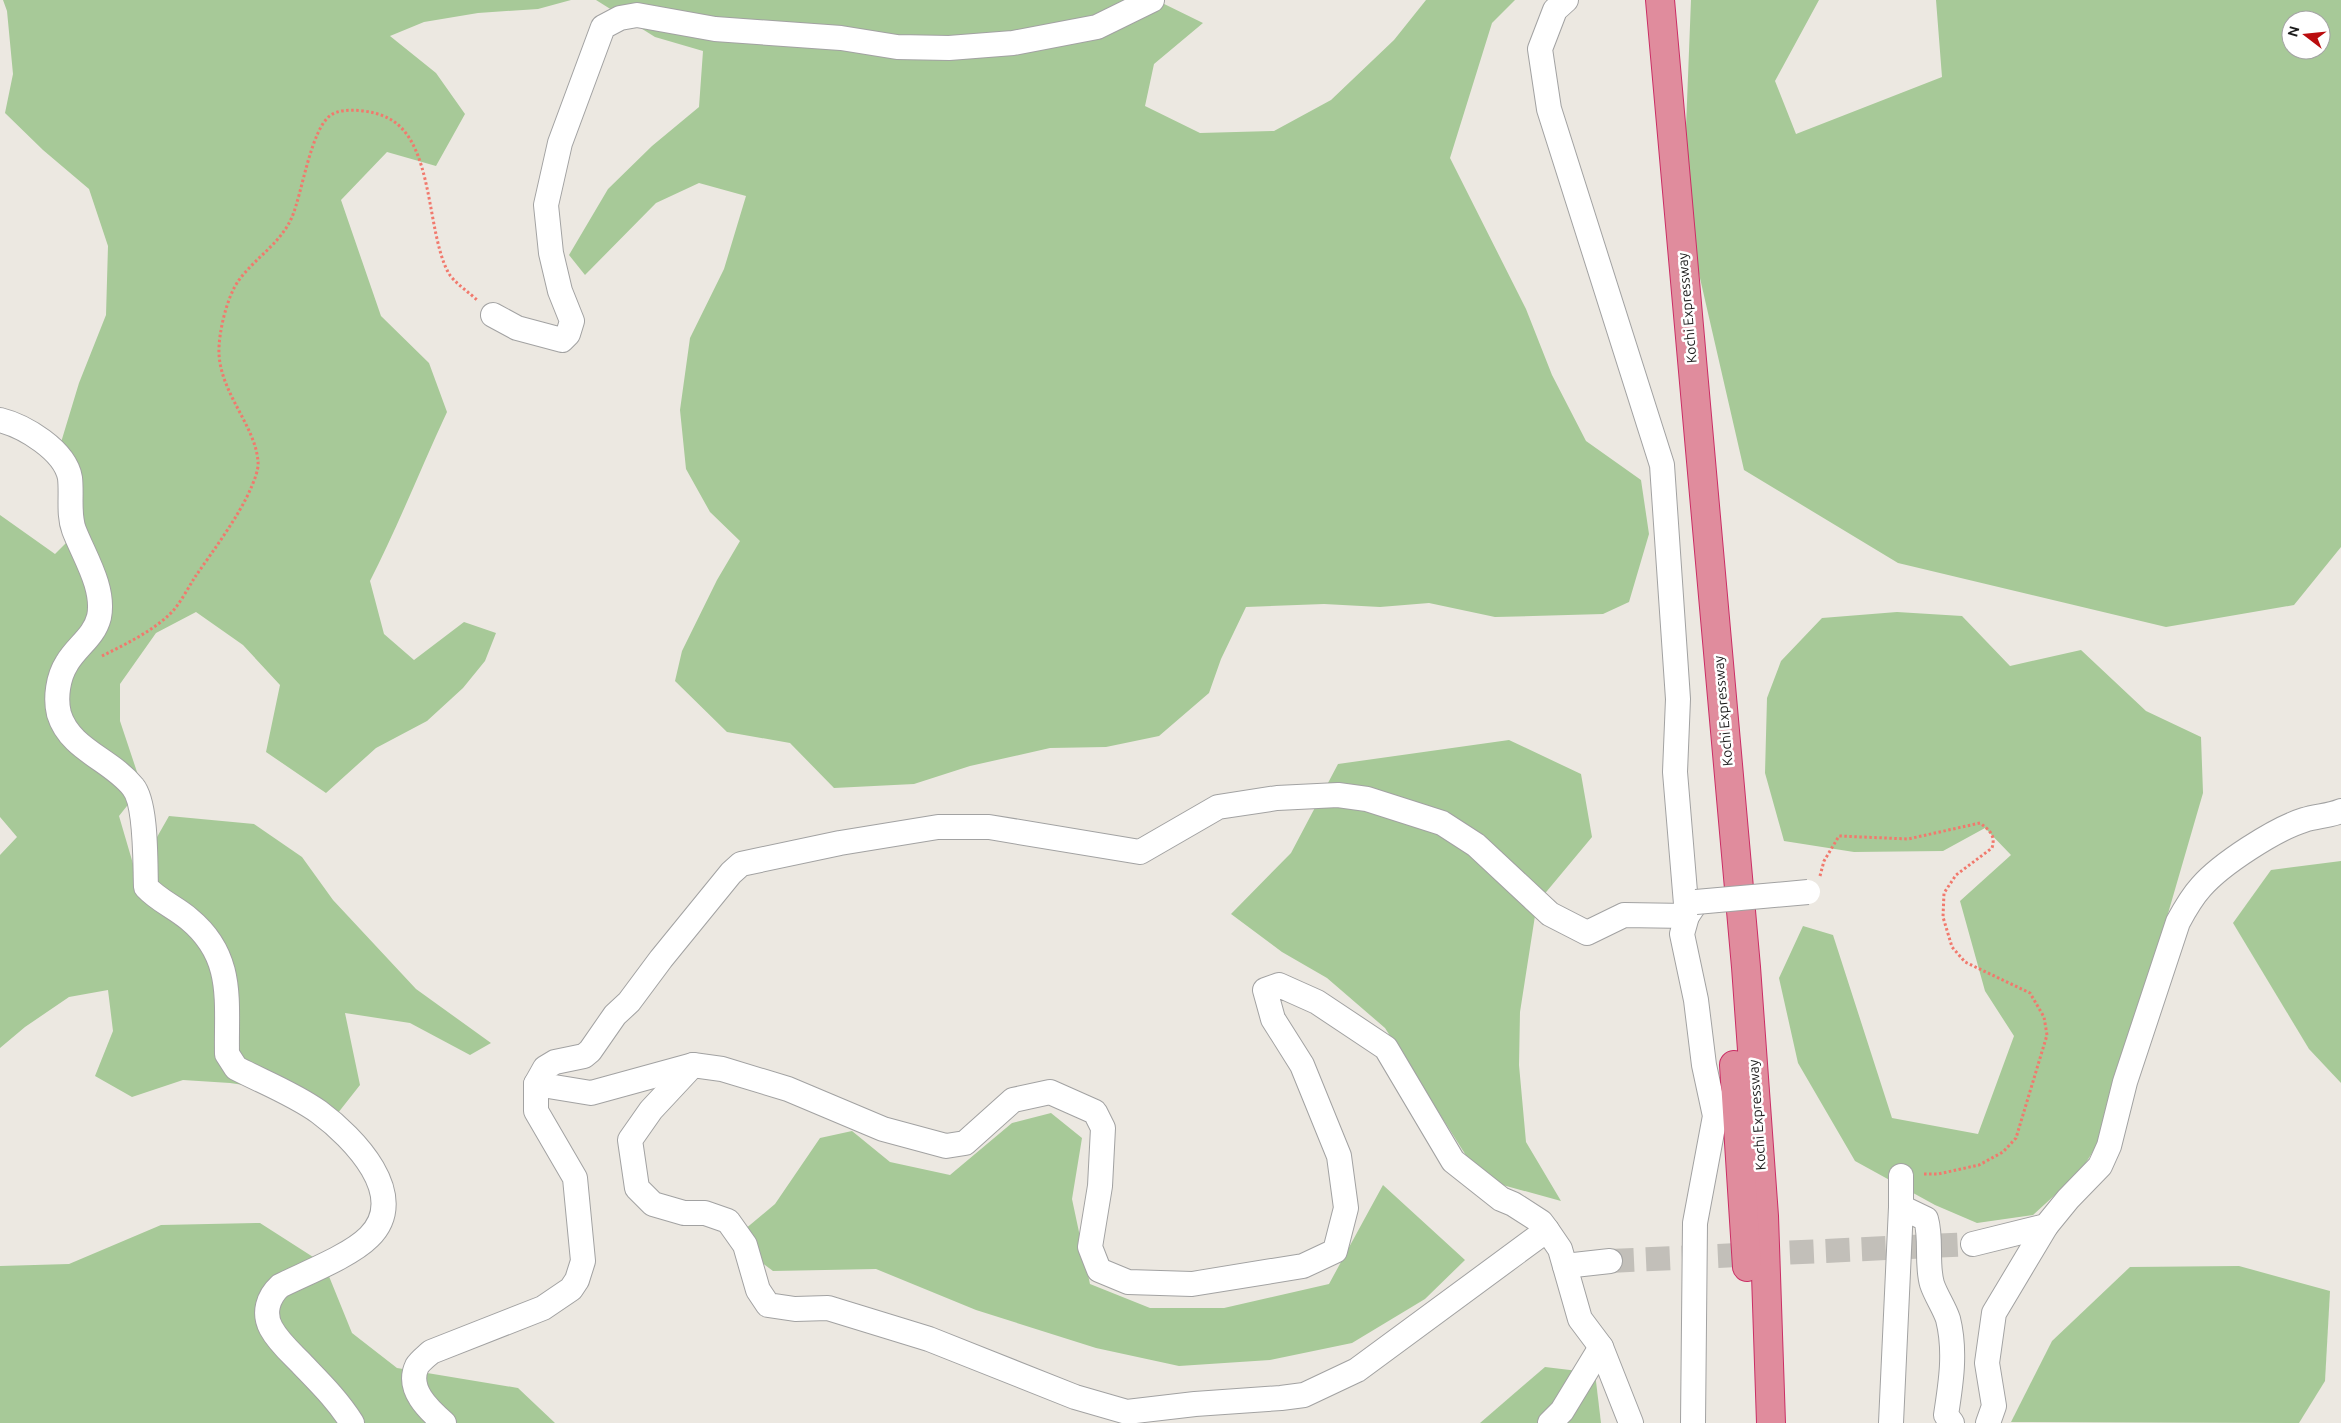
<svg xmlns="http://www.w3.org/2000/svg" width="2341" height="1423" font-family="Ubuntu,sans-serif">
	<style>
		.forest { fill: #a7c998; fill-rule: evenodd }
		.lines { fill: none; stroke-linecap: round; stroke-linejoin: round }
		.street-tunnel { stroke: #c2bfb9; stroke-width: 24; stroke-dasharray: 24 12; stroke-linecap: butt }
		.street-casing { stroke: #a2a2a2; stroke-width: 26 }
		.highway-casing { stroke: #ca2e65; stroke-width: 30 }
		.path { stroke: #f1796d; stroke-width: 3; stroke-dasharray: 2.5 2.5; stroke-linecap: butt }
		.street { stroke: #fff; stroke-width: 24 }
		.highway { stroke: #e08c9d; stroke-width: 28 }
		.street-bridge-casing { stroke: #a2a2a2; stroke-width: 26; stroke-linecap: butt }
		.street-bridge { stroke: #fff; stroke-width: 24 }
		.labels { text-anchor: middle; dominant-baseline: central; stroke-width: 5; stroke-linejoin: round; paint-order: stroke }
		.street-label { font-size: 14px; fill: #1b1b1b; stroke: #fff }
	</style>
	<rect width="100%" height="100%" fill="#ece8e1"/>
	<g class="forest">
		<path d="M3,0H571L538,9L478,13L424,22L390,36L436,73L465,114L436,166L387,152L341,200L381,316L429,363L447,412C421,468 398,526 370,581L384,634L414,660L464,622L496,633L485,661L463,688L427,721L376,748L326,793L266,752L280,685L243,645L196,612L156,633L120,684V721L142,787L119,816L136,874L169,816L254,824L302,857L333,900L416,989L491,1043L470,1055L410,1023L345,1013L360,1085L334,1118L299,1093L230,1083L183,1080L132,1097L95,1076L113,1031L108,990L69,997L25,1027L0,1048V855L17,837L0,817V515L55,554L83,526L59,449L79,383L106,315L108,246L89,189L43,150L5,113L13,74L7,11Z"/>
		<path d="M596,0H1156L1203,23L1154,64L1145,106L1200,133L1274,131L1331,100L1394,40L1426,0H1515L1492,23L1450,158L1526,309L1552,375L1586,441L1641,480L1649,534L1629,602L1603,614L1495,617L1429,603L1380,607L1324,604L1246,607L1221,659L1209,693L1159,736L1106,747L1050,748L970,766L914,784L834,788L790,743L727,732L675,681L682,651L717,580L740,541L710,512L686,469L680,410L690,338L724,269L746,196L699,183L656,203L585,275L569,255L608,189L652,146L699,107L703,51L655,37Z"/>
		<path d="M1691,0H1819L1775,81L1796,134L1942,77L1936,0H2341V547L2294,605L2166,627L1898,563L1744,470L1683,204ZM2291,20H2321V50H2291Z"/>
		<path d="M1897,612L1962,616L2010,666L2081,650L2146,711L2201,737L2203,793L2104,1134L2080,1172L2033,1215L1977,1223L1935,1205L1855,1161L1798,1063L1779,978L1803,926L1833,935L1892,1118L1978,1134L2014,1036L1985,991L1960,901L2011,855L1985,828L1943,851L1854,852L1784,841L1765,773L1767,698L1781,661L1822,618Z"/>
		<path d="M1509,740L1581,774L1592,837L1537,903L1520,1012L1519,1065L1526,1142L1561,1201L1481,1179L1385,1028L1327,978L1282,952L1231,914L1291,853L1338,764Z"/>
		<path d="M2341,861V1083L2309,1049L2233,923L2271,870Z"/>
		<path d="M1051,1113L1082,1138L1072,1199L1090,1284L1150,1308H1224L1329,1284L1383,1185L1465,1260L1425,1299L1352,1343L1270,1360L1179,1366L1096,1348L976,1310L876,1269L773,1271L732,1240L775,1204L820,1138L852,1131L890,1162L950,1175L1012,1123Z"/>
		<path d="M260,1223L324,1264L352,1333L397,1368L518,1388L555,1423H0V1266L69,1264L161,1225Z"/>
		<path d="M2239,1266L2330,1291L2325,1381L2299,1423L2011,1422L2052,1341L2130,1267Z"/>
		<path d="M1545,1367L1595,1373L1601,1423H1480Z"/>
	</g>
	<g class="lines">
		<path class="street-tunnel" d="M1610,1261L1973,1244"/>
		<defs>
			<g id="street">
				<path d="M1566,0L1555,10L1540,49L1549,109L1662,465L1678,699L1675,772L1687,916"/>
				<path d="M493,315L517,328L562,340L568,334L572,321L560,291L551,253L546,205L560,143L603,27L620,18L637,15L715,29L841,38L897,47L949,48L1013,43L1097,27L1152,0"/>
				<path d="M0,420C24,426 65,450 70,478C72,495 68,514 74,530C84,556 105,588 99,617C94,637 77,646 67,663C58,677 55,698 59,714C70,750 111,759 133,787C147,804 145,865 146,887C159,901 175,907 189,919C235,957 226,1001 227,1054L236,1068C263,1082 294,1094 319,1112C353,1137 411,1196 369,1237C350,1256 306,1273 280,1286C268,1297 263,1313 271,1328C278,1341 289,1351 299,1361C318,1381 337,1399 352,1423"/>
				<path d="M693,1065L651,1110L630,1140L637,1188L653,1204L684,1213H705L728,1221L745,1245L758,1290L768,1305L795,1309L828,1308L929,1339L1075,1397L1127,1412L1195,1404L1281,1398L1304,1395L1357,1370L1547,1230"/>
				<path d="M536,1084L591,1093L693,1065L722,1069L788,1089L883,1129L946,1146L965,1143L1013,1100L1050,1092L1095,1112L1103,1128L1100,1186L1090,1247L1099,1270L1128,1282L1192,1284L1303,1266L1335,1251L1346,1208L1339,1156L1302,1065L1273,1019L1265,990L1279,985L1317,1002L1386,1048L1453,1161L1501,1199L1513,1204L1541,1222L1547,1230L1560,1249L1580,1319L1601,1347L1631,1423"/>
				<path d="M1901,1207V1176"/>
				<path d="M1973,1244L2046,1226L2068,1199L2100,1166L2109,1146L2125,1082L2178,922C2185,909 2191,898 2201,887C2221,864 2275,829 2304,820C2316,816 2329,816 2341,811"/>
				<path d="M1565,1266L1610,1261"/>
				<path d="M444,1423C429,1410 406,1389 417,1366C420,1361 427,1356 431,1352L543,1308L571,1289L577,1280L583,1261L575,1178L536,1111V1084L545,1068L555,1062L584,1056L590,1051L615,1015L629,1002L661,959L731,873L741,864L840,843L938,827H989L1140,852L1218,807L1277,798L1338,795L1367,799L1442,823L1476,845L1550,914L1587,933L1624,915L1687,916"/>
				<path d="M1550,1423L1562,1411L1601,1347"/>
				<path d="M1693,1423L1695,1223L1715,1116L1704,1065L1696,1000L1682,934L1687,916L1695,904"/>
				<path d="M1891,1423L1901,1207L1926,1219C1932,1240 1926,1263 1932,1284C1936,1296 1944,1307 1948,1319C1956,1351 1951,1383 1946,1415L1952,1423"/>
				<path d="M1988,1423L1994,1406L1987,1363L1994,1313L2046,1226"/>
			</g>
			<g id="highway">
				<path d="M1660,0L1746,967L1764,1216L1771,1423"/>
				<path d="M1734,1065L1747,1267"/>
			</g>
		</defs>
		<use href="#street" class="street-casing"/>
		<use href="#highway" class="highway-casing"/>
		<g class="path">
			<path d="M102,656C126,644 153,631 172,612C181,602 188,588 195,577C213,551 239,516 251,488C254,481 259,469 258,462C256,427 221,394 219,354C218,334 227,296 239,280C255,258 281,243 292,217C302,194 311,128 331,115C344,106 375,111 388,118C434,141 426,230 448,272C454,283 469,292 478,301"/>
			<path d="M1820,876L1824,861L1839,836L1908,839L1980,823C1989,830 1996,835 1992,848L1956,875L1944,893L1943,917L1952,947L1965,962L2030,993L2044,1017L2047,1035L2016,1138L2003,1152L1979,1165L1938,1174H1922"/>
		</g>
		<use href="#street" class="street"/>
		<use href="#highway" class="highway"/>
		<defs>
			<path id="street-bridge" d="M1696,902L1808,892"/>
		</defs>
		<use href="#street-bridge" class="street-bridge-casing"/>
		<use href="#street-bridge" class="street-bridge"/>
	</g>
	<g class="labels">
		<g class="street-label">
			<text transform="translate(1687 308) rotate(-95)">Kochi Expressway</text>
			<text transform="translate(1723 711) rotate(-95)">Kochi Expressway</text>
			<text transform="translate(1757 1115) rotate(-94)">Kochi Expressway</text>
		</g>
	</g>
	<g transform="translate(2306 35) rotate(286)"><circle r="24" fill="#ffffff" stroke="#a4a4a4"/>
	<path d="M0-4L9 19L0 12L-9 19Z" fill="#ba0c0e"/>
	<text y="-8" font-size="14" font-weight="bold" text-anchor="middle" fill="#1b1b1b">N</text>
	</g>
</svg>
